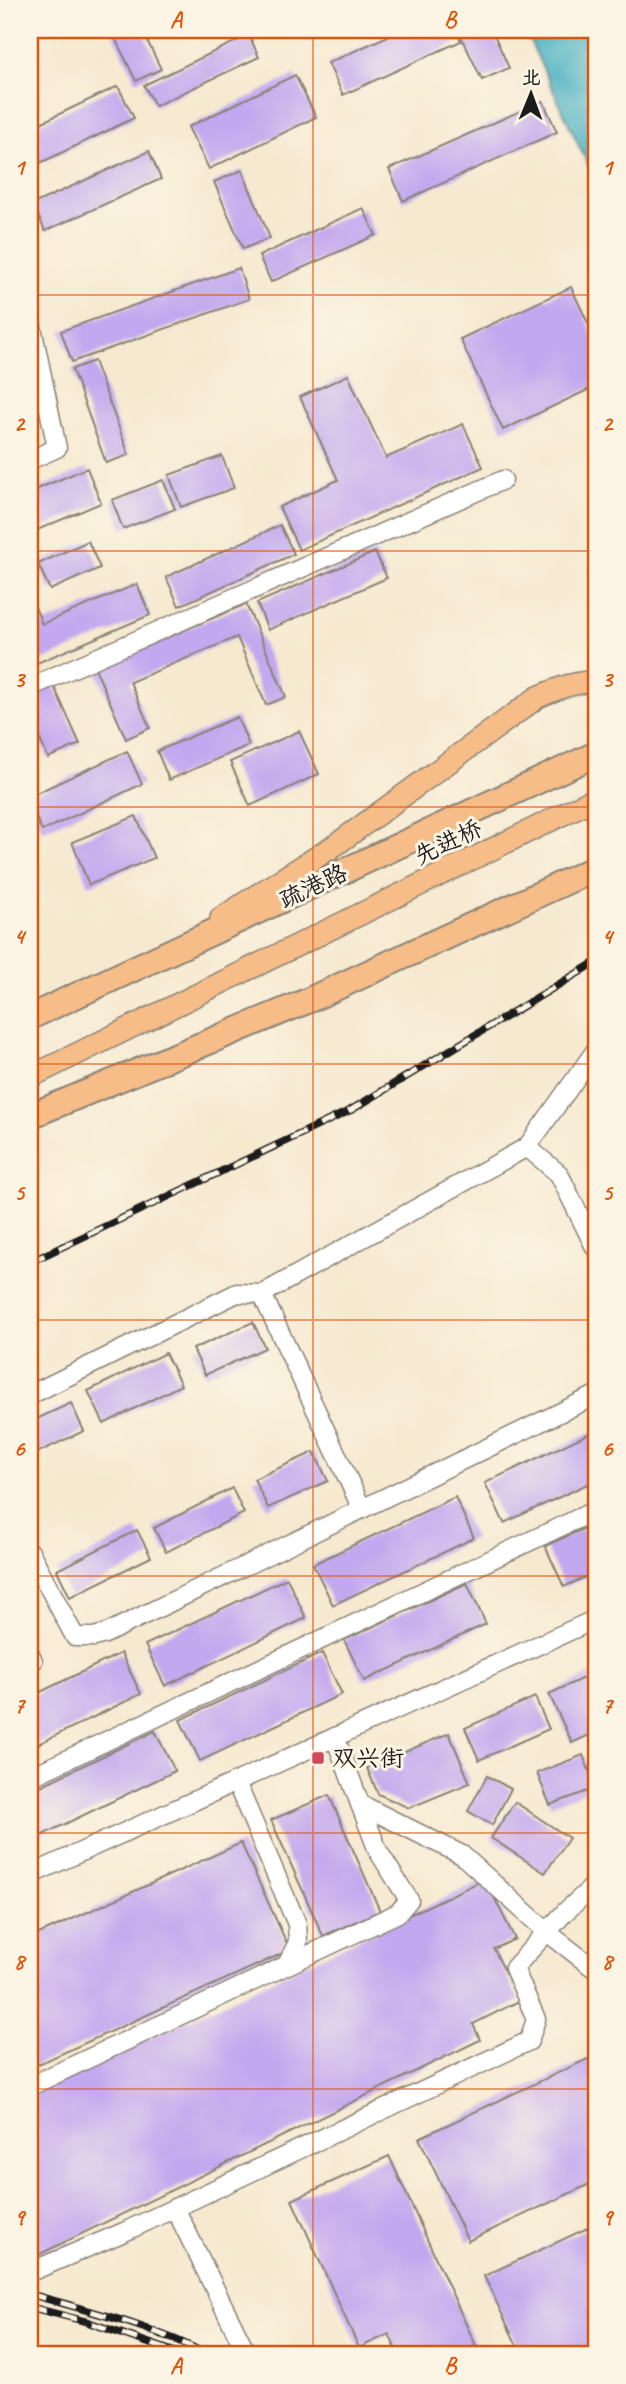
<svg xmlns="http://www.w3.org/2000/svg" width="626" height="2384" font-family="Caveat,'LXGW WenKai TC',sans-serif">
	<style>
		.water { fill: #44b0c2; stroke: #30666f; stroke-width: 2 }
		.building { fill: #c2a8ef }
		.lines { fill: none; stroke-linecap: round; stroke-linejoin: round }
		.minor-casing { stroke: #898276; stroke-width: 21 }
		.major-casing { stroke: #898276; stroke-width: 24 }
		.highway-casing { stroke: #898276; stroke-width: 28 }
		.minor { stroke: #fff; stroke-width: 18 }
		.major { stroke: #f7bd88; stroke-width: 21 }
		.highway { stroke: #f7bd88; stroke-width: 24 }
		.rail-casing { stroke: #1c1c1c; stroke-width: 8 }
		.rail { stroke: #fcf5e5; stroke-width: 5; stroke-dasharray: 16; stroke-linecap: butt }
		.grid { fill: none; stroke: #de560d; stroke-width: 2; stroke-opacity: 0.55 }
		.poi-dot { fill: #d1495b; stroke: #fcf5e5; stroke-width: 2.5 }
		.labels { text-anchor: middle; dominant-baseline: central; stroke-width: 6; stroke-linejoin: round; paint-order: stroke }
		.street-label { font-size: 24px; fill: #1c1c1c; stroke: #fcf5e5 }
		.poi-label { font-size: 24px; fill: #1c1c1c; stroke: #fcf5e5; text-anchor: start }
		.neatline { fill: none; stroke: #de560d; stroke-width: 2.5 }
		.grid-label { font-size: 23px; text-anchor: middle; font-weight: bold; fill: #de560d }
	</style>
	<rect width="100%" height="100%" fill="#fcf5e5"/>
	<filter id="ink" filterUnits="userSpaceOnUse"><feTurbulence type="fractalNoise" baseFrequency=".0143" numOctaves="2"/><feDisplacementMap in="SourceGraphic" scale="14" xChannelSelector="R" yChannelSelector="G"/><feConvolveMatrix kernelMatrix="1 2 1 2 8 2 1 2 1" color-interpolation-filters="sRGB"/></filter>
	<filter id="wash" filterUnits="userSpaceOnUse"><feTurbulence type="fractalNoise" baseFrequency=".00686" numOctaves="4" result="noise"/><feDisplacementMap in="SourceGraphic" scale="28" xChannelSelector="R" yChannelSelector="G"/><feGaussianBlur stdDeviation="1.57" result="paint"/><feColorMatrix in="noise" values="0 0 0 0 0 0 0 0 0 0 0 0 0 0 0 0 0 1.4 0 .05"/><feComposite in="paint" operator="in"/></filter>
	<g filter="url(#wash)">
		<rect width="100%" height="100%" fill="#f6e9d0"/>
		<path class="water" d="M525,30H596V175L593,176Z"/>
		<g id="blocks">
			<g class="building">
				<path d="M111,30H142L161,69L136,81Z"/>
				<path d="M401,30H456L461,41L343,95L328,63Z"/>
				<path d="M470,30H492L509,68L482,80L460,34Z"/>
				<path d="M249,35L259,57L155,106L144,85Z"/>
				<path d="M295,75L316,117L209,169L188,127Z"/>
				<path d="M118,86L134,118L30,168V128Z"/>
				<path d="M543,101L557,132L403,201L389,169Z"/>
				<path d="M149,151L161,179L45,231L33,204Z"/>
				<path d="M242,170L270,238L243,249L214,182Z"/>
				<path d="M363,208L376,235L271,282L259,256Z"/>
				<path d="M239,268L249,299L72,362L61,331Z"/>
				<path d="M571,287L596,340V386L503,430L460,339Z"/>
				<path d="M94,361L129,455L106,463L72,369Z"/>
				<path d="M348,375L386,458L463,424L483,467L299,550L279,507L338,480L300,397Z"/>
				<path d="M222,456L234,488L181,507L169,475Z"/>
				<path d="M87,468L101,503L30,533V492Z"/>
				<path d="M163,480L175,509L123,529L112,500Z"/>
				<path d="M280,525L294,554L179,606L166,577Z"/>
				<path d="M88,541L100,568L50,590L38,564Z"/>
				<path d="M375,552L387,578L268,630L257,603Z"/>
				<path d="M137,584L150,615L30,666V595L42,624Z"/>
				<path d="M246,604L286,697L266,705L237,637L130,682L150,728L126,739L95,668Z"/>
				<path d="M52,682L80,744L48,758L30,717V692Z"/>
				<path d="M237,717L249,745L169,780L157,751Z"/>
				<path d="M299,731L319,774L250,806L230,762Z"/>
				<path d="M127,751L142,784L42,831L30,804V796Z"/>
				<path d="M136,816L154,858L89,885L72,842Z"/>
				<path d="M253,1322L265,1348L205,1375L193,1349Z"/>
				<path d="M165,1353L181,1385L104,1424L88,1391Z"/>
				<path d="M71,1403L84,1431L30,1456V1422Z"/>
				<path d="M596,1430V1480L504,1523L485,1483Z"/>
				<path d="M314,1452L328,1481L268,1508L254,1479Z"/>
				<path d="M232,1488L244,1513L166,1552L154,1528Z"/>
				<path d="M455,1497L474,1538L333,1605L313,1564Z"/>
				<path d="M596,1523V1572L564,1587L545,1546Z"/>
				<path d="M137,1530L151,1557L70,1597L57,1570Z"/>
				<path d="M287,1578L306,1618L165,1686L145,1645Z"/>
				<path d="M467,1583L486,1624L364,1681L344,1640Z"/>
				<path d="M121,1653L141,1694L30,1748V1697Z"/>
				<path d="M322,1653L342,1694L200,1761L180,1720Z"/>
				<path d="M596,1672V1732L572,1743L549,1694Z"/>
				<path d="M535,1697L549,1729L479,1760L465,1728Z"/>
				<path d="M155,1731L175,1771L30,1841V1791Z"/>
				<path d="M449,1733L470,1783L409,1808L378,1794L367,1768Z"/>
				<path d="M583,1755L596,1788L550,1805L537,1773Z"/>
				<path d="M487,1776L511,1789L492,1825L468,1811Z"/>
				<path d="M329,1795L380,1911L323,1936L271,1820Z"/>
				<path d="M515,1802L569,1838L545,1873L491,1838Z"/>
				<path d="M241,1843L290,1950L30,2068V1938Z"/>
				<path d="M485,1879L515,1939L494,1949L519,2001L473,2024L480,2040L30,2259V2095Z"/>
				<path d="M596,2055V2181L468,2241L419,2138Z"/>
				<path d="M389,2156L476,2346L458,2354H398L389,2334L359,2348L292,2200Z"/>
				<path d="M596,2224V2354H521L484,2276Z"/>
			</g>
		</g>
	</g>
	<g filter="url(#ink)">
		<use href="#blocks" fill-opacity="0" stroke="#898276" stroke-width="2"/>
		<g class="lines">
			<defs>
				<g id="minor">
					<path d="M30,318L57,448L30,460"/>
					<path d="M30,687L503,480"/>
					<path d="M527,1147L559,1174L596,1249"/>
					<path d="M262,1294L362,1509"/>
					<path d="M30,1395L237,1293L262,1294L527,1147L596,1050"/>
					<path d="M30,1552L75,1637H94L105,1634L596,1395"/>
					<path d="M30,1654L33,1661"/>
					<path d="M335,1737L360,1804L462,1855L547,1932L596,1970"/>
					<path d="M30,1777L596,1510"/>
					<path d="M236,1782L297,1924L298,1942L287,1965"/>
					<path d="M30,1875L596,1619"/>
					<path d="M30,2086L398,1913L409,1900L378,1851L360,1804"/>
					<path d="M175,2208L247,2354"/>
					<path d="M30,2272L124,2232L529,2041L536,2019L514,1968L565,1912L596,1884"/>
				</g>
				<g id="major">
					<path d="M221,918L337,844L538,697C557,689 575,681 596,682"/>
					<path d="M30,1077L596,798"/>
				</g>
				<g id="highway">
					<path d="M30,1017L596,754"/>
					<path d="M30,1116L307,1001L596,868"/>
				</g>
			</defs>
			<use href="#minor" class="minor-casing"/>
			<use href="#major" class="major-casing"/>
			<use href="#highway" class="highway-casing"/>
			<use href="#minor" class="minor"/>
			<use href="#major" class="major"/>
			<use href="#highway" class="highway"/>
			<defs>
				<g id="rail">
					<path d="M30,1262L351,1110L596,962"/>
					<path d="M30,2294C85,2310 155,2327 206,2354"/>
					<path d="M30,2307L88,2322L180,2354"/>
				</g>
			</defs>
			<use href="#rail" class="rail-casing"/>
			<use href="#rail" class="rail"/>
		</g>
	</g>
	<path class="grid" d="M313,30V2354M30,295H596M30,551H596M30,807H596M30,1064H596M30,1320H596M30,1576H596M30,1833H596M30,2089H596"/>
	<rect class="poi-dot" x="311" y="1751" width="14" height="14" rx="3.5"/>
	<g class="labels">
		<g class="street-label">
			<text transform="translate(448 842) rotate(-26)">先进桥</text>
			<text transform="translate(313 886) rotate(-25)">疏港路</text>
		</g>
		<g class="poi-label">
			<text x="332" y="1758">双兴街</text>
		</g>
	</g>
	<rect width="626" height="2384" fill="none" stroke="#fcf5e5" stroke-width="77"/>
	<g transform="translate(531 94) rotate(1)" stroke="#fcf5e5" stroke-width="5" paint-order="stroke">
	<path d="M0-5L12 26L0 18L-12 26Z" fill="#1c1c1c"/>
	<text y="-10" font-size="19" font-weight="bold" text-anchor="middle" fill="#1c1c1c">北</text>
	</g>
	<rect x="38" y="38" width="550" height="2308" class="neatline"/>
	<g class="grid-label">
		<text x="176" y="27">A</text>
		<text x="450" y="27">B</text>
		<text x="19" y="175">1</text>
		<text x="607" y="175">1</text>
		<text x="19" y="431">2</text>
		<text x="607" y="431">2</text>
		<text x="19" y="687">3</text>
		<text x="607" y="687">3</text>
		<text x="19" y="944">4</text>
		<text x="607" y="944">4</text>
		<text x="19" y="1200">5</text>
		<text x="607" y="1200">5</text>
		<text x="19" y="1456">6</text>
		<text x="607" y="1456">6</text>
		<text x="19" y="1713">7</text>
		<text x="607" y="1713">7</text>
		<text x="19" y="1969">8</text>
		<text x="607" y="1969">8</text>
		<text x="19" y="2225">9</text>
		<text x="607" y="2225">9</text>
		<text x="176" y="2373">A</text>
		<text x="450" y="2373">B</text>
	</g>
</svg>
